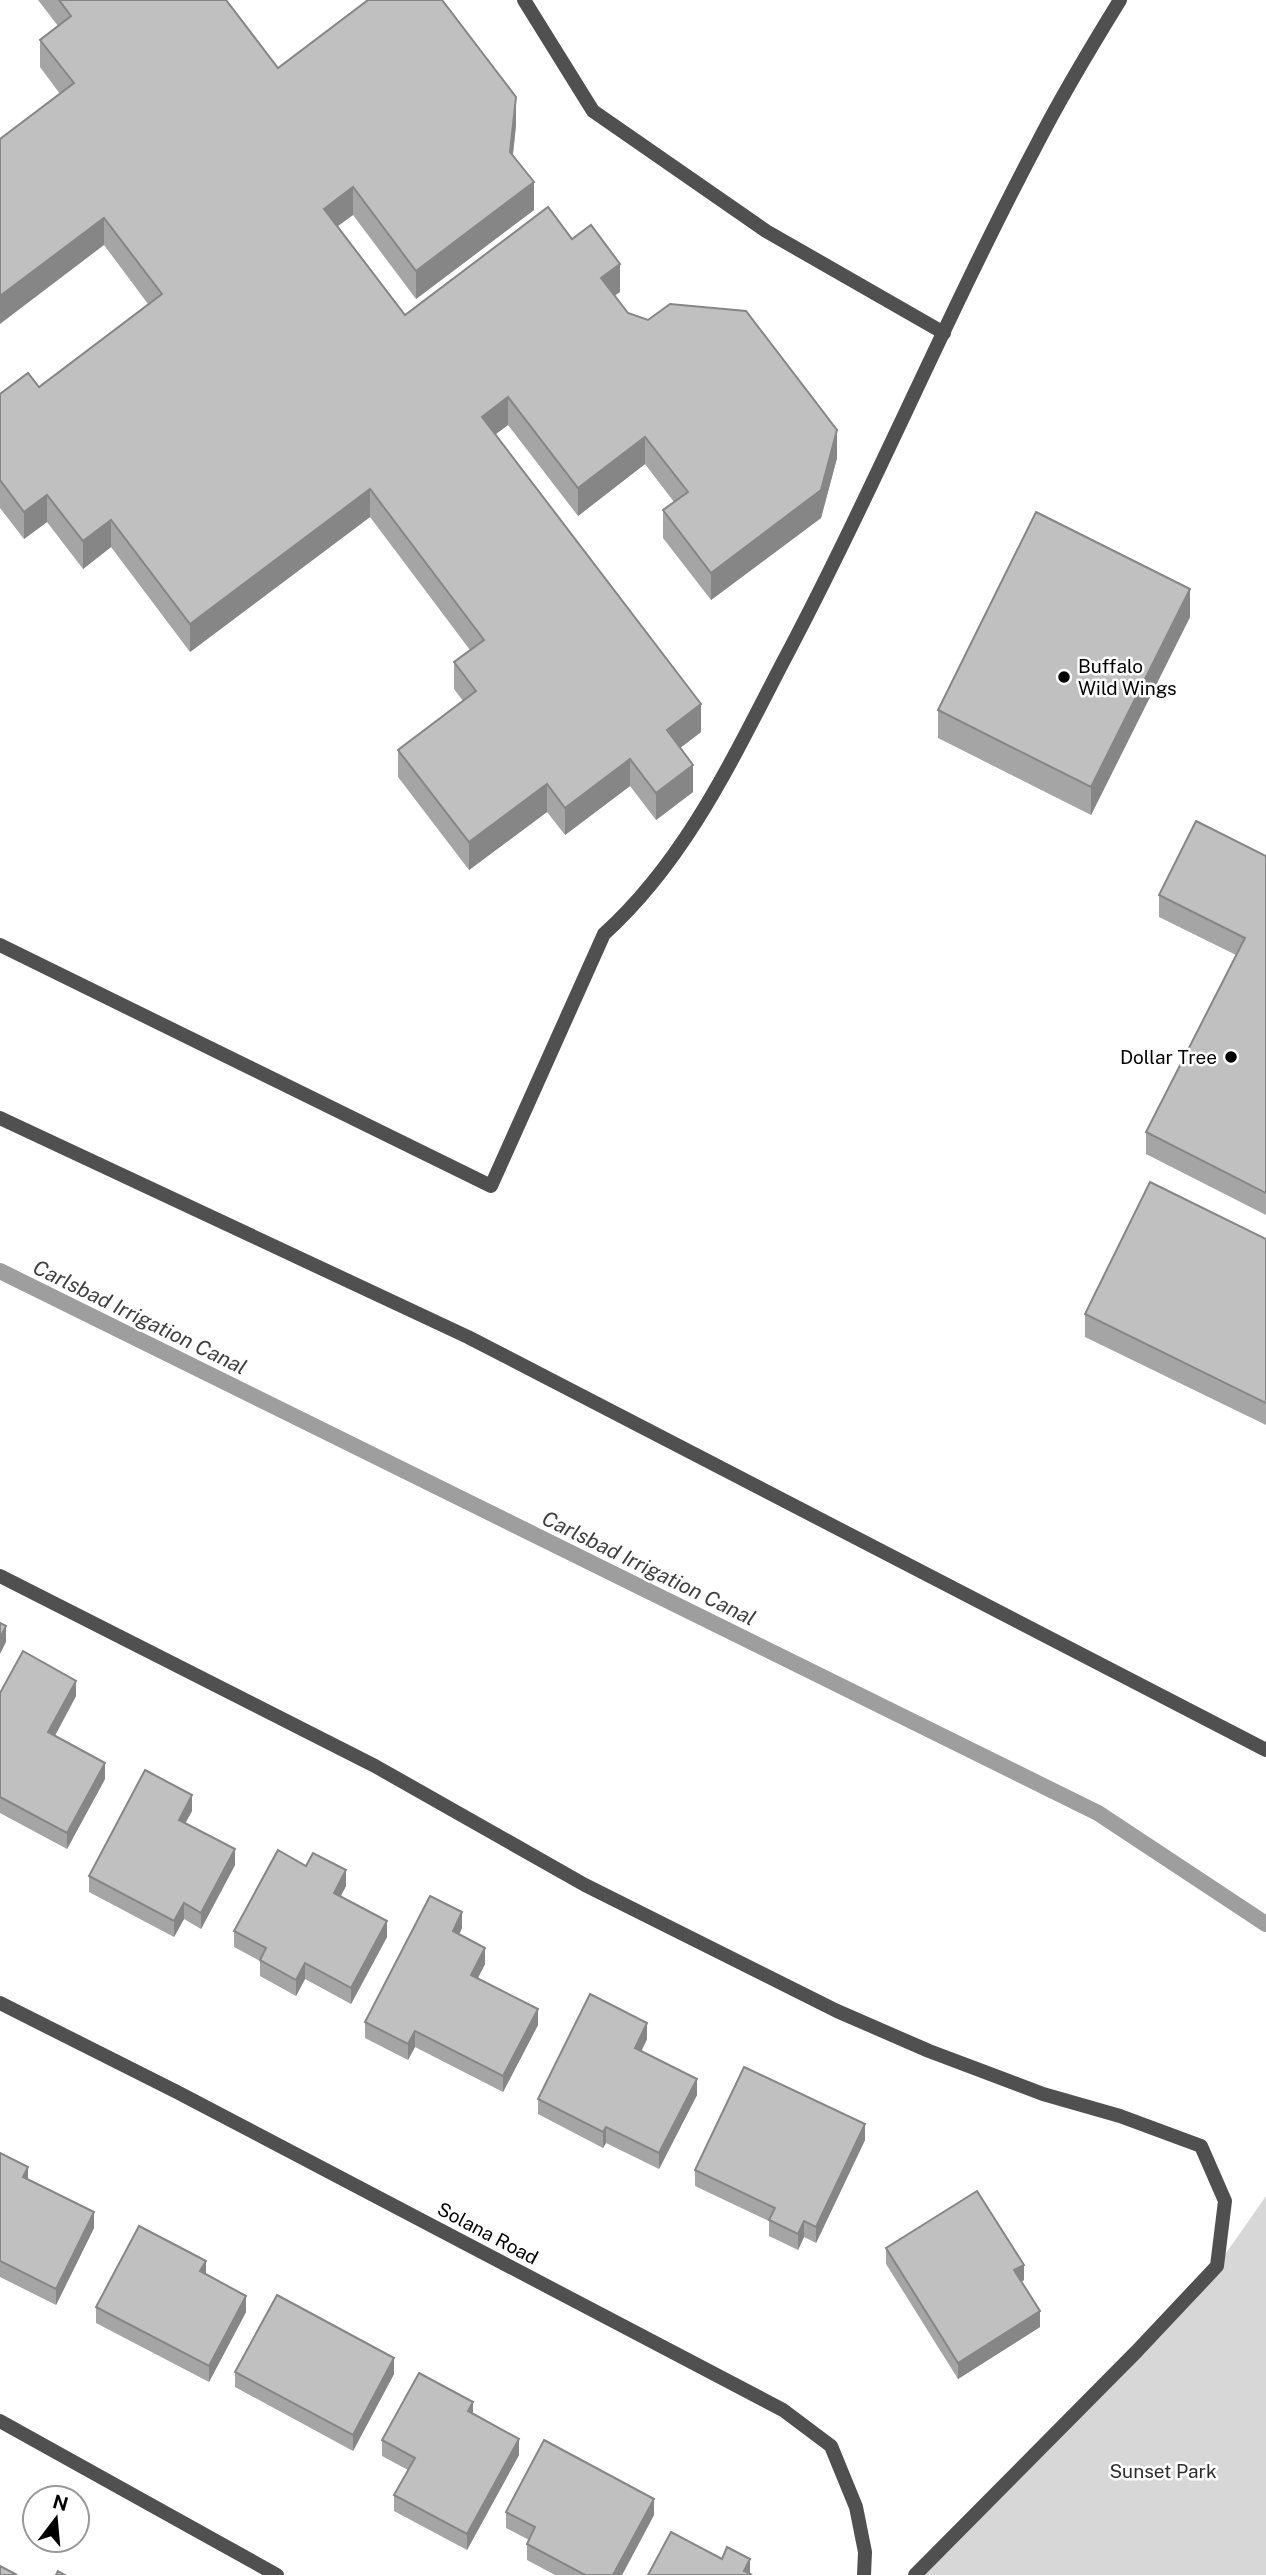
<svg xmlns="http://www.w3.org/2000/svg" width="1266" height="2575" font-family="'Public Sans',sans-serif">
	<style>
		.green { fill: #d7d7d7 }
		.lines { fill: none; stroke-linecap: round; stroke-linejoin: round }
		.stream { stroke: #9e9e9e; stroke-width: 16 }
		.lane { stroke: #505050; stroke-width: 14 }
		.street { stroke: #505050; stroke-width: 14 }
		.wall { fill: #a5a5a5 }
		.shaded-wall { fill: #868686 }
		.building { fill: #c0c0c0; stroke: #868686; stroke-width: 2 }
		.poi-dot { fill: #000; stroke: #fff; stroke-width: 2.5 }
		.labels { text-anchor: middle; dominant-baseline: central; stroke-width: 5; stroke-linejoin: round; paint-order: stroke }
		.poi-label { font-size: 19px; fill: #000; stroke: #fff; text-anchor: start }
		.street-label { font-size: 19px; fill: #000; stroke: #fff }
		.park-label { font-size: 19px; fill: #2e2e2e; stroke: #fff }
		.water-label { font-size: 21px; font-style: italic; fill: #3f3f3f; stroke: #fff }
	</style>
	<rect width="100%" height="100%" fill="#fff"/>
	<path class="green" d="M1266,2196V2575H916L1217,2266Z"/>
	<g class="lines">
		<path class="stream" d="M0,1271L1098,1813L1266,1924"/>
		<g class="lane">
			<path d="M524,0L593,111L766,231L944,333"/>
			<path d="M0,945L491,1186L604,934C686,860 733,758 783,662C873,492 947,314 1037,144C1062,95 1091,47 1120,0"/>
			<path d="M0,1118L468,1337L1266,1750"/>
			<path d="M0,1576L375,1766L585,1885L837,2011L929,2051L1043,2094L1120,2116L1201,2146L1225,2201L1217,2266L1137,2351L915,2575"/>
			<path d="M0,2421L277,2575"/>
		</g>
		<path class="street" d="M0,2003L177,2092L783,2410L831,2446L856,2507L865,2552L864,2575"/>
	</g>
	<g class="wall">
		<path d="M38,0H226L278,68L516,125L513,155L534,210L416,299L353,215L338,226L405,315L572,239L620,292L615,295L628,313L837,458L821,518L711,600L663,538V510L674,502L645,464L578,516L508,425L496,434L701,732L680,748L693,792L656,820L630,786L565,835L547,812L469,870L398,777V750L463,701L454,689V662L470,650L370,517L190,652L111,547L83,569L47,522L24,539L0,508V394L39,387L148,304L104,245L60,94L40,67V40L58,26Z"/>
		<path d="M1190,617L1091,815L938,738V710Z"/>
		<path d="M1266,856V1215L1146,1154V1132L1236,955L1159,917V895Z"/>
		<path d="M1266,1239V1425L1085,1337V1314Z"/>
		<path d="M0,1693L76,1696L55,1736L105,1779L67,1849L0,1813Z"/>
		<path d="M192,1811L185,1823L235,1865L201,1929L184,1919L174,1937L89,1892V1876Z"/>
		<path d="M346,1886L341,1896L387,1937L351,2004L305,1979L296,1996L260,1976V1961L234,1947V1931Z"/>
		<path d="M462,1928L459,1935L485,1964L478,1978L538,2025L503,2092L415,2047L408,2060L365,2038V2022Z"/>
		<path d="M647,2039L641,2052L697,2095L659,2169L606,2143L603,2148L538,2114V2099Z"/>
		<path d="M865,2140L816,2243L804,2237L798,2250L769,2236V2221L695,2186V2170Z"/>
		<path d="M0,2153L28,2179L94,2228L56,2305L0,2277Z"/>
		<path d="M886,2248L1024,2280L1021,2282L1040,2327L958,2379L886,2264Z"/>
		<path d="M206,2274L246,2312L209,2382L96,2323V2307Z"/>
		<path d="M235,2372L394,2374L353,2451L235,2387Z"/>
		<path d="M473,2413L519,2455L467,2550L394,2511V2495L408,2470L382,2456V2440Z"/>
		<path d="M506,2512L654,2515L622,2575H555L527,2560V2544L529,2540L506,2528Z"/>
	</g>
	<g class="shaded-wall">
		<path d="M516,97V125L510,179V152Z"/>
		<path d="M534,182V210L416,299V271Z"/>
		<path d="M353,187V215L324,236V209Z"/>
		<path d="M104,218V245L0,324V296Z"/>
		<path d="M620,264V292L601,305V278Z"/>
		<path d="M508,397V425L482,444V417Z"/>
		<path d="M837,430V458L821,518L711,600V573Z"/>
		<path d="M645,437V464L578,516V488Z"/>
		<path d="M370,489V517L190,652V624Z"/>
		<path d="M47,495V522L24,539V512Z"/>
		<path d="M111,520V547L83,569V541Z"/>
		<path d="M1190,589V617L1091,815V787Z"/>
		<path d="M701,704V732L667,758V730Z"/>
		<path d="M630,759V786L565,835V808Z"/>
		<path d="M693,765V792L656,820V793Z"/>
		<path d="M547,784V812L469,870V842Z"/>
		<path d="M6,1626V1642L0,1654V1638Z"/>
		<path d="M76,1681V1696L48,1748V1732Z"/>
		<path d="M105,1763V1779L67,1849V1833Z"/>
		<path d="M192,1795V1811L179,1835V1820Z"/>
		<path d="M235,1849V1865L201,1929V1913Z"/>
		<path d="M346,1870V1886L334,1908V1893Z"/>
		<path d="M184,1903V1919L174,1937V1921Z"/>
		<path d="M462,1912V1928L453,1947V1931Z"/>
		<path d="M387,1921V1937L351,2004V1988Z"/>
		<path d="M485,1948V1964L471,1991V1975Z"/>
		<path d="M305,1963V1979L296,1996V1980Z"/>
		<path d="M538,2009V2025L503,2092V2076Z"/>
		<path d="M647,2023V2039L635,2064V2048Z"/>
		<path d="M415,2031V2047L408,2060V2044Z"/>
		<path d="M697,2079V2095L659,2169V2153Z"/>
		<path d="M865,2124V2140L816,2243V2227Z"/>
		<path d="M606,2127V2143L603,2148V2132Z"/>
		<path d="M28,2167V2183L23,2177Z"/>
		<path d="M94,2212V2228L56,2305V2289Z"/>
		<path d="M804,2221V2237L798,2250V2234Z"/>
		<path d="M206,2261V2277L200,2271Z"/>
		<path d="M1024,2265V2280L1014,2286V2270Z"/>
		<path d="M246,2296V2312L209,2382V2366Z"/>
		<path d="M1040,2311V2327L958,2379V2363Z"/>
		<path d="M394,2358V2374L353,2451V2435Z"/>
		<path d="M473,2402V2418L468,2411Z"/>
		<path d="M519,2439V2455L467,2550V2534Z"/>
		<path d="M654,2499V2515L622,2575H613Z"/>
		<path d="M750,2559V2575L744,2571Z"/>
	</g>
	<g class="building">
		<path d="M59,0H226L278,68L368,0H442L516,97L510,152L534,182L416,271L353,187L324,209L405,315L548,207L572,239L591,225L620,264L601,278L628,313L648,320L670,304L746,311L837,430L821,490L711,573L663,510L688,492L645,437L578,488L508,397L482,417L701,704L667,730L693,765L656,793L630,759L565,808L547,784L469,842L398,750L476,691L454,662L484,640L370,489L190,624L111,520L83,541L47,495L24,512L0,480V394L28,373L39,387L162,294L104,218L0,296V139L74,83L40,40L71,16Z"/>
		<path d="M1036,512L1190,589L1091,787L938,710Z"/>
		<path d="M1196,821L1266,856V1193L1146,1132L1245,938L1159,895Z"/>
		<path d="M1150,1182L1266,1239V1403L1085,1314Z"/>
		<path d="M0,1623L6,1626L0,1638Z"/>
		<path d="M23,1651L76,1681L48,1732L105,1763L67,1833L0,1797V1693Z"/>
		<path d="M145,1770L192,1795L179,1820L235,1849L201,1913L184,1903L174,1921L89,1876Z"/>
		<path d="M278,1850L306,1866L313,1853L346,1870L334,1893L387,1921L351,1988L305,1963L296,1980L260,1960L266,1948L234,1931Z"/>
		<path d="M430,1896L462,1912L453,1931L485,1948L471,1975L538,2009L503,2076L415,2031L408,2044L365,2022Z"/>
		<path d="M590,1994L647,2023L635,2048L697,2079L659,2153L606,2127L603,2132L538,2099Z"/>
		<path d="M744,2067L865,2124L816,2227L804,2221L798,2234L769,2220L775,2208L695,2170Z"/>
		<path d="M0,2153L28,2167L23,2177L94,2212L56,2289L0,2261Z"/>
		<path d="M977,2191L1024,2265L1014,2270L1040,2311L958,2363L886,2248Z"/>
		<path d="M139,2226L206,2261L200,2271L246,2296L209,2366L96,2307Z"/>
		<path d="M277,2295L394,2358L353,2435L235,2372Z"/>
		<path d="M419,2373L473,2402L468,2411L519,2439L467,2534L394,2495L415,2458L382,2440Z"/>
		<path d="M544,2440L654,2499L613,2575H585L527,2544L535,2527L506,2512Z"/>
		<path d="M671,2532L722,2559L727,2547L750,2559L744,2571L752,2575H648Z"/>
		<path d="M0,2566L17,2575H0Z"/>
		<path d="M58,2571L65,2575H56Z"/>
	</g>
	<g class="poi-dot">
		<circle cx="1064" cy="677" r="7"/>
		<circle cx="1231" cy="1057" r="7"/>
	</g>
	<g class="labels">
		<g class="poi-label">
			<text x="1078" y="666">Buffalo<tspan x="1078" dy="22">Wild Wings</tspan></text>
			<text x="1217" y="1057" text-anchor="end">Dollar Tree</text>
		</g>
		<g class="street-label">
			<text transform="translate(488 2233) rotate(28)">Solana Road</text>
		</g>
		<g class="park-label">
			<text x="1163" y="2471">Sunset Park</text>
		</g>
		<g class="water-label">
			<text transform="translate(140 1317) rotate(26)">Carlsbad Irrigation Canal</text>
			<text transform="translate(649 1568) rotate(26)">Carlsbad Irrigation Canal</text>
		</g>
	</g>
	<g transform="translate(56 2519) rotate(16)"><circle r="33" fill="#ffffff" stroke="#999999" stroke-width="2"/>
	<path d="M0-5L12 26L0 18L-12 26Z" fill="#000000"/>
	<text y="-10" font-size="19" font-weight="bold" text-anchor="middle" fill="#000000">N</text>
	</g>
</svg>
